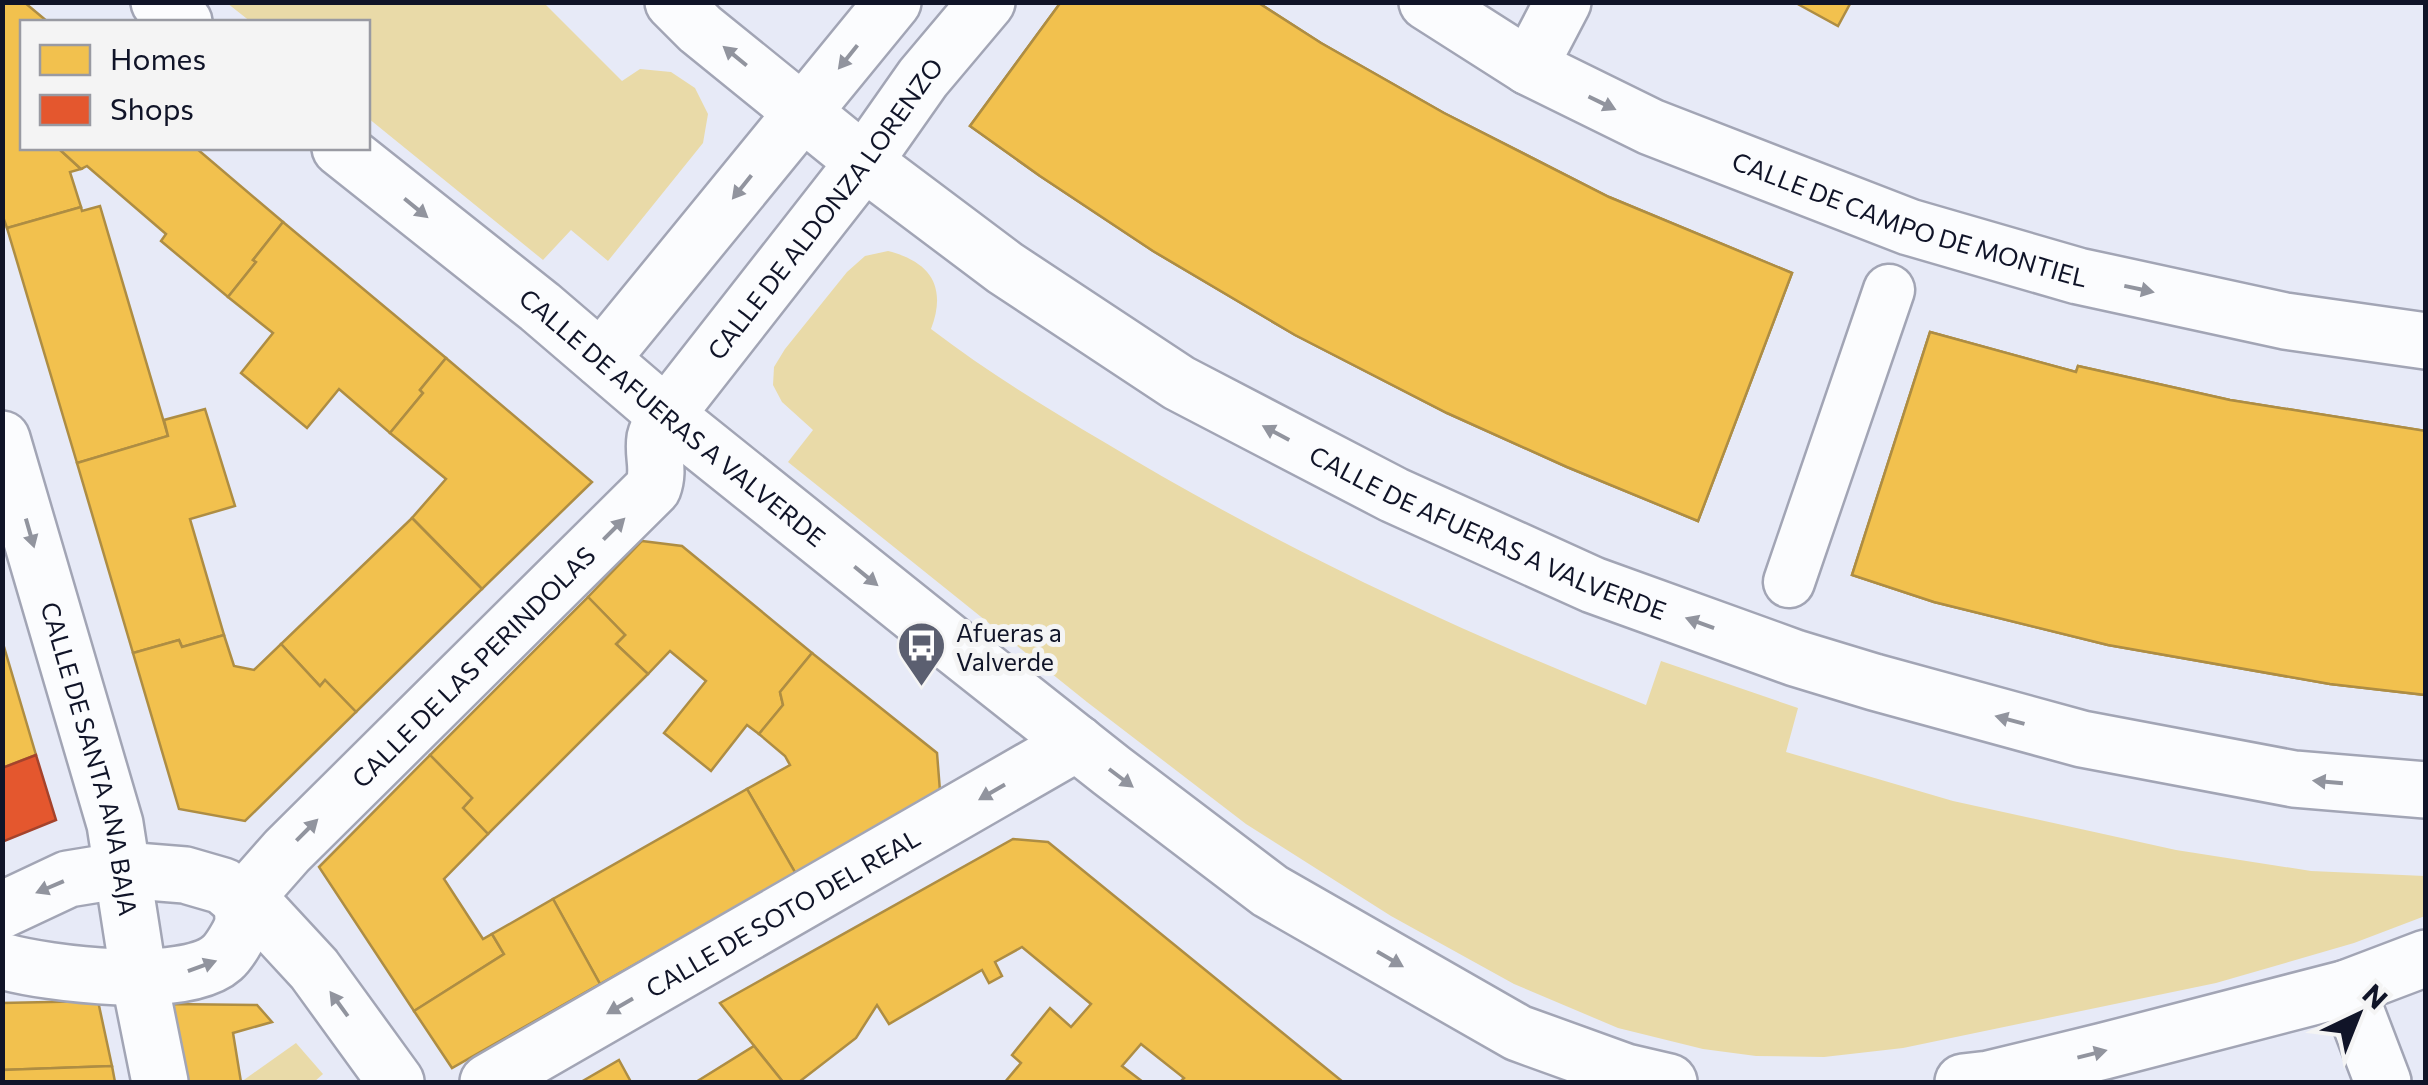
<svg xmlns="http://www.w3.org/2000/svg" width="2428" height="1085" font-family="Commissioner,sans-serif">
	<style>
		.green { fill: #e9daa8 }
		.homes { fill: #f2c14e; stroke: #ae8d43; stroke-width: 2.5; fill-rule: evenodd }
		.shops { fill: #e4572e; stroke: #a4432c; stroke-width: 2.5 }
		.lines { fill: none; stroke-linecap: round; stroke-linejoin: round }
		.pedestrian-casing { stroke: #a2a5b5; stroke-width: 55 }
		.minor-casing { stroke: #a2a5b5; stroke-width: 60 }
		.tertiary-casing { stroke: #a2a5b5; stroke-width: 60 }
		.pedestrian { stroke: #fbfcfe; stroke-width: 50 }
		.minor { stroke: #fbfcfe; stroke-width: 55 }
		.tertiary { stroke: #fbfcfe; stroke-width: 55 }
		.oneway { fill: #91949e }
		.labels { text-anchor: middle; dominant-baseline: central; stroke-width: 10; stroke-linejoin: round; paint-order: stroke }
		.street-label { font-size: 25px; fill: #101428; stroke: #f4f4f4 }
		.poi-label { font-size: 25px; fill: #101428; stroke: #f4f4f4; text-anchor: start }
	</style>
	<rect width="100%" height="100%" fill="#e7eaf7"/>
	<g class="green">
		<path d="M227,3H544L622,81L640,69L671,72L695,88L708,114L703,143L608,261L571,230L543,260L368,118V22H251Z"/>
		<path d="M888,251C931,262 947,287 931,329C986,371 1045,407 1104,442C1276,546 1460,632 1646,705L1661,661L1798,708L1786,752L1953,801L2176,850L2311,871L2425,876V916L2354,943L2216,983L1903,1048L1824,1057L1756,1056L1703,1049L1618,1028L1514,984L1391,916L1246,824L1087,702L788,462L813,430L782,402L773,385L774,367L785,349L847,272L865,256Z"/>
		<path d="M296,1043L323,1074L314,1082H241Z"/>
	</g>
	<g class="homes">
		<path d="M2,2H24L48,22H22V148H58L81,169L70,172L81,207L7,228L2,214Z"/>
		<path d="M1061,2H1257L1321,43L1444,113L1609,197L1792,273L1698,521L1567,467L1447,413L1295,335L1153,251L1040,176L970,126ZM1159,85L1247,142L1219,185L1174,158L1129,127ZM1296,173L1369,212L1343,257L1269,216ZM1421,241L1495,279L1473,325L1395,286ZM1546,304L1635,343L1612,388L1523,350Z"/>
		<path d="M1061,2H1257L1321,43L1444,113L1609,197L1792,273L1698,521L1567,467L1447,413L1295,335L1153,251L1040,176L970,126Z"/>
		<path d="M1794,2H1851L1838,26Z"/>
		<path d="M58,148H196L283,222L253,260L256,262L228,297L161,241L166,234L87,166L81,169Z"/>
		<path d="M100,206L168,436L77,463L7,228L81,207L82,211Z"/>
		<path d="M283,222L446,358L420,390L423,393L390,433L339,389L307,428L241,373L273,333L228,297L256,262L253,260Z"/>
		<path d="M1930,332L2076,372L2078,366L2230,400L2426,431V695L2330,684L2108,645L1934,602L1852,575ZM2022,477L2096,489L2085,554L2012,542L2013,528L2023,521L2027,499L2019,490ZM2170,507L2244,518L2234,585L2160,573L2162,558L2171,552L2175,529L2169,520ZM2319,531L2394,543L2392,558L2384,563L2379,586L2386,595L2384,610L2310,597L2312,582L2320,576L2325,554L2318,546Z"/>
		<path d="M1930,332L2076,372L2078,366L2230,400L2426,431V695L2330,684L2108,645L1934,602L1852,575Z"/>
		<path d="M446,358L592,482L482,589L412,518L446,479L390,433L423,393L420,390Z"/>
		<path d="M205,409L235,506L190,519L224,635L182,647L179,640L133,653L77,463L168,436L164,420Z"/>
		<path d="M412,518L482,589L356,712L325,680L320,686L281,644Z"/>
		<path d="M642,541L682,546L812,653L780,692L783,705L759,734L747,725L711,771L664,733L706,681L670,651L648,674L616,644L625,635L588,597Z"/>
		<path d="M588,597L625,635L616,644L648,674L488,834L463,808L472,798L430,755Z"/>
		<path d="M224,635L234,666L254,670L281,644L320,686L325,680L356,712L245,821L179,809L133,653L179,640L182,647Z"/>
		<path d="M2,640L36,755L2,768Z"/>
		<path d="M812,653L937,753L940,791L796,874L747,789L790,765L785,756L759,734L783,705L780,692Z"/>
		<path d="M430,755L472,798L463,808L488,834L444,879L483,939L492,934L504,954L414,1011L319,867Z"/>
		<path d="M747,789L796,874L600,984L553,899Z"/>
		<path d="M1013,839L1048,842L1343,1082H1180L1184,1078L1141,1044L1122,1066L1143,1082H1005L1021,1063L1012,1055L1050,1008L1071,1027L1091,1004L1022,947L995,962L1002,976L989,983L982,970L889,1024L877,1005L856,1038L799,1082H783L720,1003Z"/>
		<path d="M553,899L600,984L452,1068L414,1011L504,954L492,934Z"/>
		<path d="M98,1001L112,1066L2,1070V1003Z"/>
		<path d="M167,1004L257,1005L272,1022L233,1033L241,1082H182Z"/>
		<path d="M754,1046L783,1082H696Z"/>
		<path d="M619,1060L631,1082H581Z"/>
		<path d="M112,1066L115,1082H2V1070Z"/>
	</g>
	<path class="shops" d="M36,755L56,820L2,842V768Z"/>
	<g class="lines">
		<defs>
			<path id="pedestrian" d="M1789,582L1889,290"/>
			<g id="minor">
				<path id="s1" d="M1427,2L1529,67L1651,127L1909,227L2078,276L2285,321L2426,341"/>
				<path d="M1529,67L1563,2"/>
				<path d="M601,359L893,2"/>
				<path id="s2" d="M2,439L115,824L139,978L160,1082"/>
				<path id="s3" d="M242,902L287,851L653,488C660,469 652,456 655,438C657,429 662,422 666,415L864,162L923,78L987,2"/>
				<path d="M2,910L68,879L123,870L185,875L223,886L242,902L264,915L314,969L396,1082"/>
				<path d="M2,961C48,974 185,991 222,958C229,952 240,934 242,926C244,919 242,909 242,902"/>
				<path d="M2347,988L2383,1082"/>
				<path id="s4" d="M488,1082L1077,743"/>
			</g>
			<g id="tertiary">
				<path d="M159,2L184,22"/>
				<path id="s5" d="M673,2L700,29L864,162L1005,268L1179,383L1394,495L1593,585L1795,658L1874,682L2082,739L2294,779L2426,790"/>
				<path id="s6" d="M340,148L540,307L666,415L954,646L1112,771L1270,891L1518,1033L1626,1072L1669,1082"/>
				<path d="M1963,1082L1989,1079L2104,1051L2347,988L2426,958"/>
			</g>
		</defs>
		<use href="#pedestrian" class="pedestrian-casing"/>
		<use href="#minor" class="minor-casing"/>
		<use href="#tertiary" class="tertiary-casing"/>
		<use href="#pedestrian" class="pedestrian"/>
		<use href="#minor" class="minor"/>
		<use href="#tertiary" class="tertiary"/>
	</g>
	<defs><path id="oneway-solid" d="M-6-.8H1V-3.2L6.5 0L1 3.2V.8H-6Z" transform="scale(2.5)"/></defs>
	<g class="oneway">
		<use href="#oneway-solid" transform="translate(735 56) rotate(-141)"/>
		<use href="#oneway-solid" transform="translate(848 57) rotate(129)"/>
		<use href="#oneway-solid" transform="translate(1602 103) rotate(26)"/>
		<use href="#oneway-solid" transform="translate(742 187) rotate(129)"/>
		<use href="#oneway-solid" transform="translate(416 208) rotate(39)"/>
		<use href="#oneway-solid" transform="translate(2139 289) rotate(12)"/>
		<use href="#oneway-solid" transform="translate(1276 433) rotate(-152)"/>
		<use href="#oneway-solid" transform="translate(614 529) rotate(-45)"/>
		<use href="#oneway-solid" transform="translate(30 533) rotate(74)"/>
		<use href="#oneway-solid" transform="translate(866 576) rotate(39)"/>
		<use href="#oneway-solid" transform="translate(1700 623) rotate(-160)"/>
		<use href="#oneway-solid" transform="translate(2010 720) rotate(-165)"/>
		<use href="#oneway-solid" transform="translate(1121 778) rotate(37)"/>
		<use href="#oneway-solid" transform="translate(2328 782) rotate(-175)"/>
		<use href="#oneway-solid" transform="translate(992 792) rotate(150)"/>
		<use href="#oneway-solid" transform="translate(307 830) rotate(-45)"/>
		<use href="#oneway-solid" transform="translate(50 887) rotate(157)"/>
		<use href="#oneway-solid" transform="translate(1390 959) rotate(30)"/>
		<use href="#oneway-solid" transform="translate(202 966) rotate(-20)"/>
		<use href="#oneway-solid" transform="translate(339 1004) rotate(-126)"/>
		<use href="#oneway-solid" transform="translate(620 1006) rotate(150)"/>
		<use href="#oneway-solid" transform="translate(2092 1054) rotate(-14)"/>
	</g>
	<defs>
		<symbol id="bus-pin" viewBox="-11 -11 22 30"><path d="M0 17L-7.5 6A9.5 9.5 0 1 1 7.5 6Z" fill="#5b5f70" stroke="#f4f4f4"/><path d="M-5-6H5V4H4V6H2V4H-2V6H-4V4H-5ZM-3.5-4V0h7V-4ZM-3.5 1.2v1.5H-2V1.2ZM2 1.2v1.5H3.5V1.2Z" fill="#fff"/></symbol>
	</defs>
	<g fill-rule="evenodd">
		<use href="#bus-pin" x="894" y="618" width="55" height="75"/>
	</g>
	<g class="labels">
		<g class="street-label">
			<text stroke="none"><textPath href="#s3" startOffset="920">CALLE DE ALDONZA LORENZO</textPath></text>
			<text stroke="none"><textPath href="#s1" startOffset="532">CALLE DE CAMPO DE MONTIEL</textPath></text>
			<text stroke="none"><textPath href="#s6" startOffset="428">CALLE DE AFUERAS A VALVERDE</textPath></text>
			<text stroke="none"><textPath href="#s5" startOffset="978">CALLE DE AFUERAS A VALVERDE</textPath></text>
			<text stroke="none"><textPath href="#s3" startOffset="330">CALLE DE LAS PERINDOLAS</textPath></text>
			<text stroke="none"><textPath href="#s2" startOffset="332">CALLE DE SANTA ANA BAJA</textPath></text>
			<text stroke="none"><textPath href="#s4" startOffset="340">CALLE DE SOTO DEL REAL</textPath></text>
		</g>
		<g class="poi-label">
			<text x="956" y="632">Afueras a<tspan x="956" dy="29">Valverde</tspan></text>
		</g>
	</g>
	<rect width="2428" height="1085" fill="none" stroke="#101428" stroke-width="10"/>
	<rect x="20" y="20" width="350" height="130" fill="#f4f4f4" stroke="#999aa2" stroke-width="2.5"/>
	<rect x="40" y="45" width="50" height="30" fill="#f2c14e" stroke="#999aa2" stroke-width="2.5"/>
	<text x="110" y="70" font-size="30" fill="#101428">Homes</text>
	<rect x="40" y="95" width="50" height="30" fill="#e4572e" stroke="#999aa2" stroke-width="2.5"/>
	<text x="110" y="120" font-size="30" fill="#101428">Shops</text>
	<g transform="translate(2358 1015) rotate(43)" stroke="#f4f4f4" stroke-width="8" paint-order="stroke">
	<path d="M0-8L18 38L0 25L-18 38Z" fill="#101428"/>
	<text y="-15" font-size="28" font-weight="bold" text-anchor="middle" fill="#101428">N</text>
	</g>
</svg>
